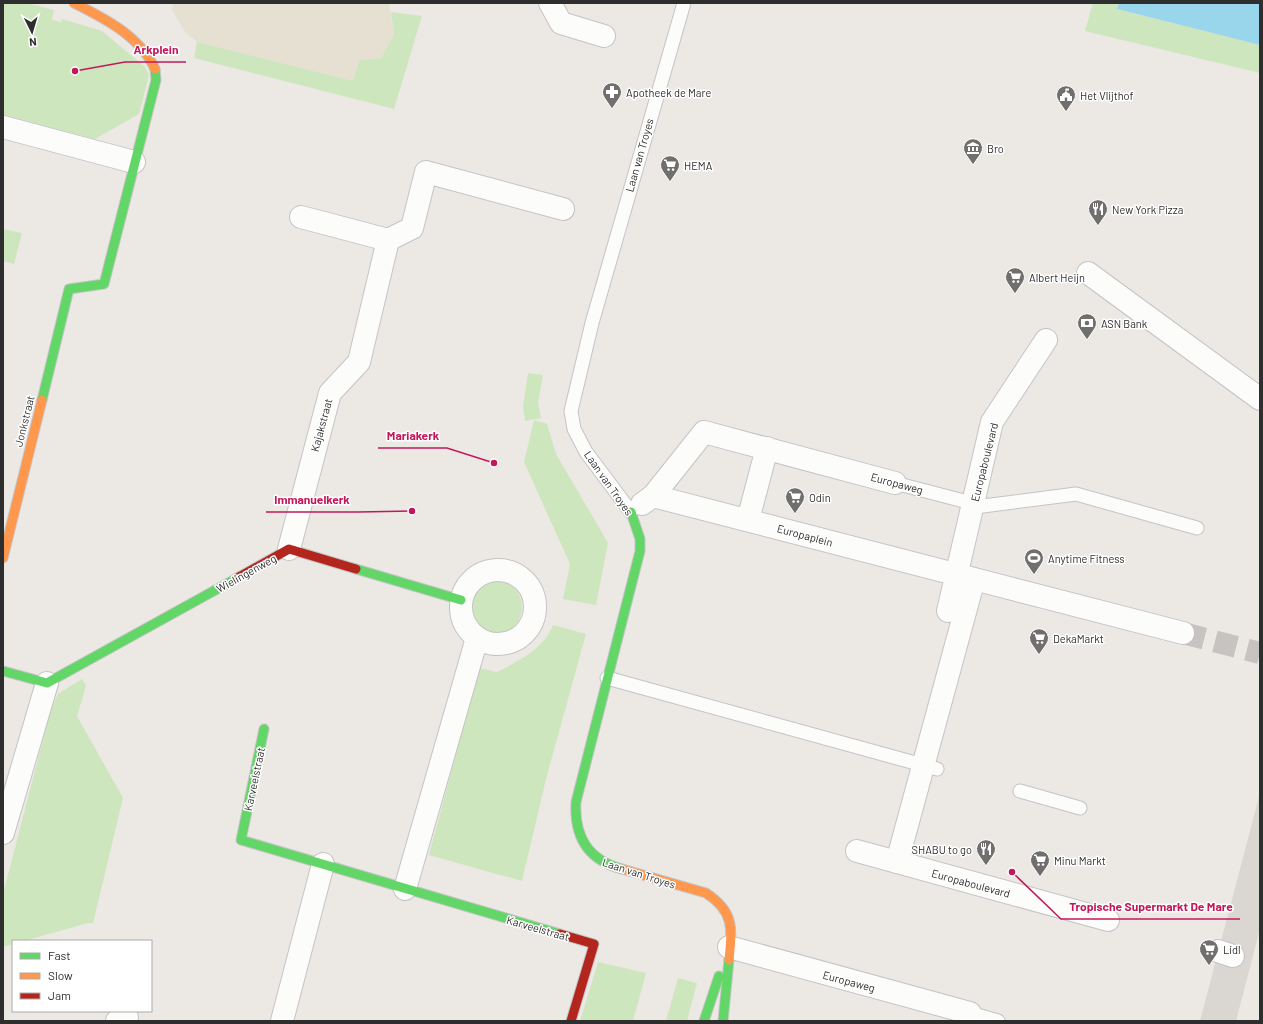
<svg xmlns="http://www.w3.org/2000/svg" width="1263" height="1024" font-family="Barlow,sans-serif">
	<style>
		.education { fill: #e6e0d3 }
		.green { fill: #cee6be }
		.plaza { fill: #dad6d2 }
		.water { fill: #99d6ec }
		.lines { fill: none; stroke-linecap: round; stroke-linejoin: round }
		.street-tunnel { stroke: #c6c3c0; stroke-width: 22; stroke-dasharray: 22 11; stroke-linecap: butt }
		.lane-casing { stroke: #c5c4c5; stroke-width: 15 }
		.street-casing { stroke: #c5c4c5; stroke-width: 24 }
		.fast-casing { stroke: #c5c4c5; stroke-width: 11 }
		.slow-casing { stroke: #c5c4c5; stroke-width: 11 }
		.jam-casing { stroke: #c5c4c5; stroke-width: 11 }
		.lane { stroke: #fcfcfb; stroke-width: 13 }
		.street { stroke: #fcfcfb; stroke-width: 22 }
		.fast { stroke: #63d668; stroke-width: 9 }
		.slow { stroke: #ff974d; stroke-width: 9 }
		.jam { stroke: #b3261e; stroke-width: 9 }
		.labels { text-anchor: middle; dominant-baseline: central; stroke-width: 3; stroke-linejoin: round; paint-order: stroke }
		.poi-label { font-size: 11px; fill: #2e2e2e; stroke: #fff; text-anchor: start }
		.street-label { font-size: 11px; fill: #2e2e2e; stroke: #fff }
		.leader { fill: none; stroke: #c2185b; stroke-width: 1.5 }
		.callout-dot { fill: #c2185b; stroke: #fff; stroke-width: 1.5 }
		.callout-label { font-size: 12px; text-anchor: middle; font-weight: bold; fill: #c2185b; stroke: #fff; stroke-width: 3; stroke-linejoin: round; paint-order: stroke }
	</style>
	<rect width="100%" height="100%" fill="#ece8e4"/>
	<path class="education" d="M174,3H389L394,35L381,58L359,60L353,82L197,42L186,33L172,10Z"/>
	<g class="green">
		<path d="M3,3H27L54,10L52,20L61,22L62,19L102,31L145,67L149,75L139,114L95,139L3,115Z"/>
		<path d="M1093,3H1119L1117,9L1260,45V73L1085,31Z"/>
		<path d="M391,12L422,16L394,109L194,58L197,42L353,81L359,60L381,58L394,35Z"/>
		<path d="M3,229L22,233L14,264L3,261Z"/>
		<path d="M528,373L543,375L538,403L541,418L525,421L523,407Z"/>
		<path d="M534,420L547,424L556,454L608,543L596,605L563,599L570,564L524,462Z"/>
		<circle cx="495" cy="607" r="27"/>
		<path d="M553,625L586,634L546,779L522,881L429,855L479,668L497,672C518,661 544,649 553,625Z"/>
		<path d="M82,679L86,686L77,716L123,798L93,923H88L24,941H13V944L3,947V894L51,709L58,694Z"/>
		<path d="M598,962L646,973L633,1021H580Z"/>
		<path d="M678,978L697,983L687,1021H666Z"/>
	</g>
	<path class="plaza" d="M1260,793V929L1236,1021H1200Z"/>
	<path class="water" d="M1119,3H1260V45L1117,9Z"/>
	<g class="lines">
		<path class="street-tunnel" d="M1183,633L1260,653"/>
		<defs>
			<g id="lane">
				<path d="M895,483L983,506L1076,494L1197,528"/>
				<path d="M631,512L586,452L574,429L571,411L592,323L684,3"/>
				<path d="M607,678L937,769"/>
				<path d="M1020,791L1080,808"/>
				<path d="M970,1013L998,1021"/>
			</g>
			<g id="street">
				<path d="M550,3L561,23L604,36"/>
				<path d="M3,127L134,162"/>
				<path d="M301,217L388,240L412,228L426,172L563,209"/>
				<path d="M1088,273L1260,399"/>
				<path d="M653,496L1183,633"/>
				<path d="M642,504L653,496L704,432L895,483"/>
				<path d="M748,520L767,448"/>
				<path d="M289,549L330,393L359,362L388,240"/>
				<circle cx="498" cy="607" r="37"/>
				<path d="M948,611L992,422L1046,340"/>
				<path d="M3,833L47,683"/>
				<path d="M857,851L1108,920"/>
				<path d="M897,862L974,579"/>
				<path d="M405,889L477,638"/>
				<path d="M729,947L970,1013L968,1021"/>
				<path d="M1218,951L1233,956"/>
				<path d="M117,1021L127,1018L125,1011"/>
				<path d="M282,1021L323,864"/>
			</g>
			<g id="fast">
				<path d="M42,400L69,289L104,284L156,80L155,69"/>
				<path d="M356,569L461,600"/>
				<path d="M3,671L47,683L239,577"/>
				<path d="M264,729L241,840L560,934"/>
				<path d="M622,869C588,860 574,837 576,802L640,551V539L631,512"/>
				<path d="M704,1021L719,976"/>
				<path d="M723,1021L729,960"/>
			</g>
			<g id="slow">
				<path d="M74,3C104,18 140,36 155,69"/>
				<path d="M3,558L42,400"/>
				<path d="M622,869L706,893C735,912 732,929 729,960"/>
			</g>
			<g id="jam">
				<path d="M239,577L289,549L356,569"/>
				<path d="M560,934L594,944L571,1021"/>
			</g>
		</defs>
		<use href="#lane" class="lane-casing"/>
		<use href="#street" class="street-casing"/>
		<use href="#fast" class="fast-casing"/>
		<use href="#slow" class="slow-casing"/>
		<use href="#jam" class="jam-casing"/>
		<use href="#lane" class="lane"/>
		<use href="#street" class="street"/>
		<use href="#fast" class="fast"/>
		<use href="#slow" class="slow"/>
		<use href="#jam" class="jam"/>
	</g>
	<defs>
		<symbol id="pharmacy-pin" viewBox="-11 -11 22 30"><path d="M0 17L-7.5 6A9.5 9.5 0 1 1 7.5 6Z" fill="#706f6e" stroke="#fff"/><path d="M-2-6h4v4h4v4h-4v4h-4v-4h-4v-4h4Z" fill="#fff"/></symbol>
		<symbol id="civic-pin" viewBox="-11 -11 22 30"><path d="M0 17L-7.5 6A9.5 9.5 0 1 1 7.5 6Z" fill="#706f6e" stroke="#fff"/><path d="M-.6-6.5H3V-4.5H.6V-3L4-1V1h2V6H-6V1h2V-1L-.6-3ZM-1.2 2.5V6h2.4V2.5Z" fill="#fff"/></symbol>
		<symbol id="museum-pin" viewBox="-11 -11 22 30"><path d="M0 17L-7.5 6A9.5 9.5 0 1 1 7.5 6Z" fill="#706f6e" stroke="#fff"/><path d="M0-6L6-3V-2H-6V-3ZM-5-1h2V3h-2ZM-1-1h2V3h-2ZM3-1h2V3H3ZM-6 4H6V6H-6Z" fill="#fff"/></symbol>
		<symbol id="supermarket-pin" viewBox="-11 -11 22 30"><path d="M0 17L-7.5 6A9.5 9.5 0 1 1 7.5 6Z" fill="#706f6e" stroke="#fff"/><path d="M-6-5.5h2.5l.6 2H6L4.5 2H-2.5L-4.4-4H-6ZM-1.5 3.2a1.3 1.3 0 1 0 .1 0ZM3 3.2a1.3 1.3 0 1 0 .1 0Z" fill="#fff"/></symbol>
		<symbol id="restaurant-pin" viewBox="-11 -11 22 30"><path d="M0 17L-7.5 6A9.5 9.5 0 1 1 7.5 6Z" fill="#706f6e" stroke="#fff"/><path d="M-5-6h1v4h1v-4h1v4h1v-4h1v5L-1.5 .5V6h-2V.5L-5-1ZM5-6V6H3V1.5H1.5Q1.5-4 5-6Z" fill="#fff"/></symbol>
		<symbol id="bank-pin" viewBox="-11 -11 22 30"><path d="M0 17L-7.5 6A9.5 9.5 0 1 1 7.5 6Z" fill="#706f6e" stroke="#fff"/><path d="M-6-4H6V4H-6ZM0-2.3a2.3 2.3 0 1 0 0 4.6a2.3 2.3 0 1 0 0-4.6Z" fill="#fff"/></symbol>
		<symbol id="stadium-pin" viewBox="-11 -11 22 30"><path d="M0 17L-7.5 6A9.5 9.5 0 1 1 7.5 6Z" fill="#706f6e" stroke="#fff"/><path d="M0-5a6.5 5 0 1 0 0 10a6.5 5 0 1 0 0-10ZM-3.5-1.8h7v3.6h-7Z" fill="#fff"/></symbol>
	</defs>
	<g fill-rule="evenodd">
		<use href="#pharmacy-pin" x="601" y="81" width="22" height="30"/>
		<use href="#civic-pin" x="1055" y="84" width="22" height="30"/>
		<use href="#museum-pin" x="962" y="137" width="22" height="30"/>
		<use href="#supermarket-pin" x="659" y="154" width="22" height="30"/>
		<use href="#restaurant-pin" x="1087" y="198" width="22" height="30"/>
		<use href="#supermarket-pin" x="1004" y="266" width="22" height="30"/>
		<use href="#bank-pin" x="1076" y="312" width="22" height="30"/>
		<use href="#supermarket-pin" x="784" y="486" width="22" height="30"/>
		<use href="#stadium-pin" x="1023" y="547" width="22" height="30"/>
		<use href="#supermarket-pin" x="1028" y="627" width="22" height="30"/>
		<use href="#restaurant-pin" x="975" y="838" width="22" height="30"/>
		<use href="#supermarket-pin" x="1029" y="849" width="22" height="30"/>
		<use href="#supermarket-pin" x="1198" y="938" width="22" height="30"/>
	</g>
	<g class="labels">
		<g class="poi-label">
			<text x="626" y="92">Apotheek de Mare</text>
			<text x="1080" y="95">Het Vlijthof</text>
			<text x="987" y="148">Bro</text>
			<text x="684" y="165">HEMA</text>
			<text x="1112" y="209">New York Pizza</text>
			<text x="1029" y="277">Albert Heijn</text>
			<text x="1101" y="323">ASN Bank</text>
			<text x="809" y="497">Odin</text>
			<text x="1048" y="558">Anytime Fitness</text>
			<text x="1053" y="638">DekaMarkt</text>
			<text x="972" y="849" text-anchor="end">SHABU to go</text>
			<text x="1054" y="860">Minu Markt</text>
			<text x="1223" y="949">Lidl</text>
		</g>
		<g class="street-label">
			<text transform="translate(639 155) rotate(-74)">Laan van Troyes</text>
			<text transform="translate(24 421) rotate(-76)">Jonkstraat</text>
			<text transform="translate(321 425) rotate(-75)">Kajakstraat</text>
			<text transform="translate(984 462) rotate(-76)">Europaboulevard</text>
			<text transform="translate(609 483) rotate(55)">Laan van Troyes</text>
			<text transform="translate(897 483) rotate(15)">Europaweg</text>
			<text transform="translate(805 535) rotate(15)">Europaplein</text>
			<text transform="translate(246 573) rotate(-29)">Wielingenweg</text>
			<text transform="translate(254 779) rotate(-78)">Karveelstraat</text>
			<text transform="translate(639 873) rotate(18)">Laan van Troyes</text>
			<text transform="translate(971 883) rotate(15)">Europaboulevard</text>
			<text transform="translate(538 928) rotate(16)">Karveelstraat</text>
			<text transform="translate(849 981) rotate(15)">Europaweg</text>
		</g>
	</g>
	<path class="leader" d="M75 71L125 62H186M494 463L447 448H378M412 511L358 512H266M1012 872L1061 919H1240"/>
	<g class="callout-dot">
		<circle cx="75" cy="71" r="4"/>
		<circle cx="494" cy="463" r="4"/>
		<circle cx="412" cy="511" r="4"/>
		<circle cx="1012" cy="872" r="4"/>
	</g>
	<g class="callout-label">
		<text x="156" y="54">Arkplein</text>
		<text x="413" y="440">Mariakerk</text>
		<text x="312" y="504">Immanuelkerk</text>
		<text x="1151" y="911">Tropische Supermarkt De Mare</text>
	</g>
	<rect width="1263" height="1024" fill="none" stroke="#2e2e2e" stroke-width="8"/>
	<rect x="12" y="940" width="140" height="72" fill="#ffffff" stroke="#ababab"/>
	<rect x="20" y="953" width="20" height="6" fill="#63d668" stroke="#ababab"/>
	<text x="48" y="960" font-size="12" fill="#2e2e2e">Fast</text>
	<rect x="20" y="973" width="20" height="6" fill="#ff974d" stroke="#ababab"/>
	<text x="48" y="980" font-size="12" fill="#2e2e2e">Slow</text>
	<rect x="20" y="993" width="20" height="6" fill="#b3261e" stroke="#ababab"/>
	<text x="48" y="1000" font-size="12" fill="#2e2e2e">Jam</text>
	<g transform="translate(32 32) rotate(175)" stroke="#ffffff" stroke-width="3" paint-order="stroke">
	<path d="M0-3L7 15L0 10L-7 15Z" fill="#2e2e2e"/>
	<text y="-6" font-size="11" font-weight="bold" text-anchor="middle" fill="#2e2e2e">N</text>
	</g>
</svg>
